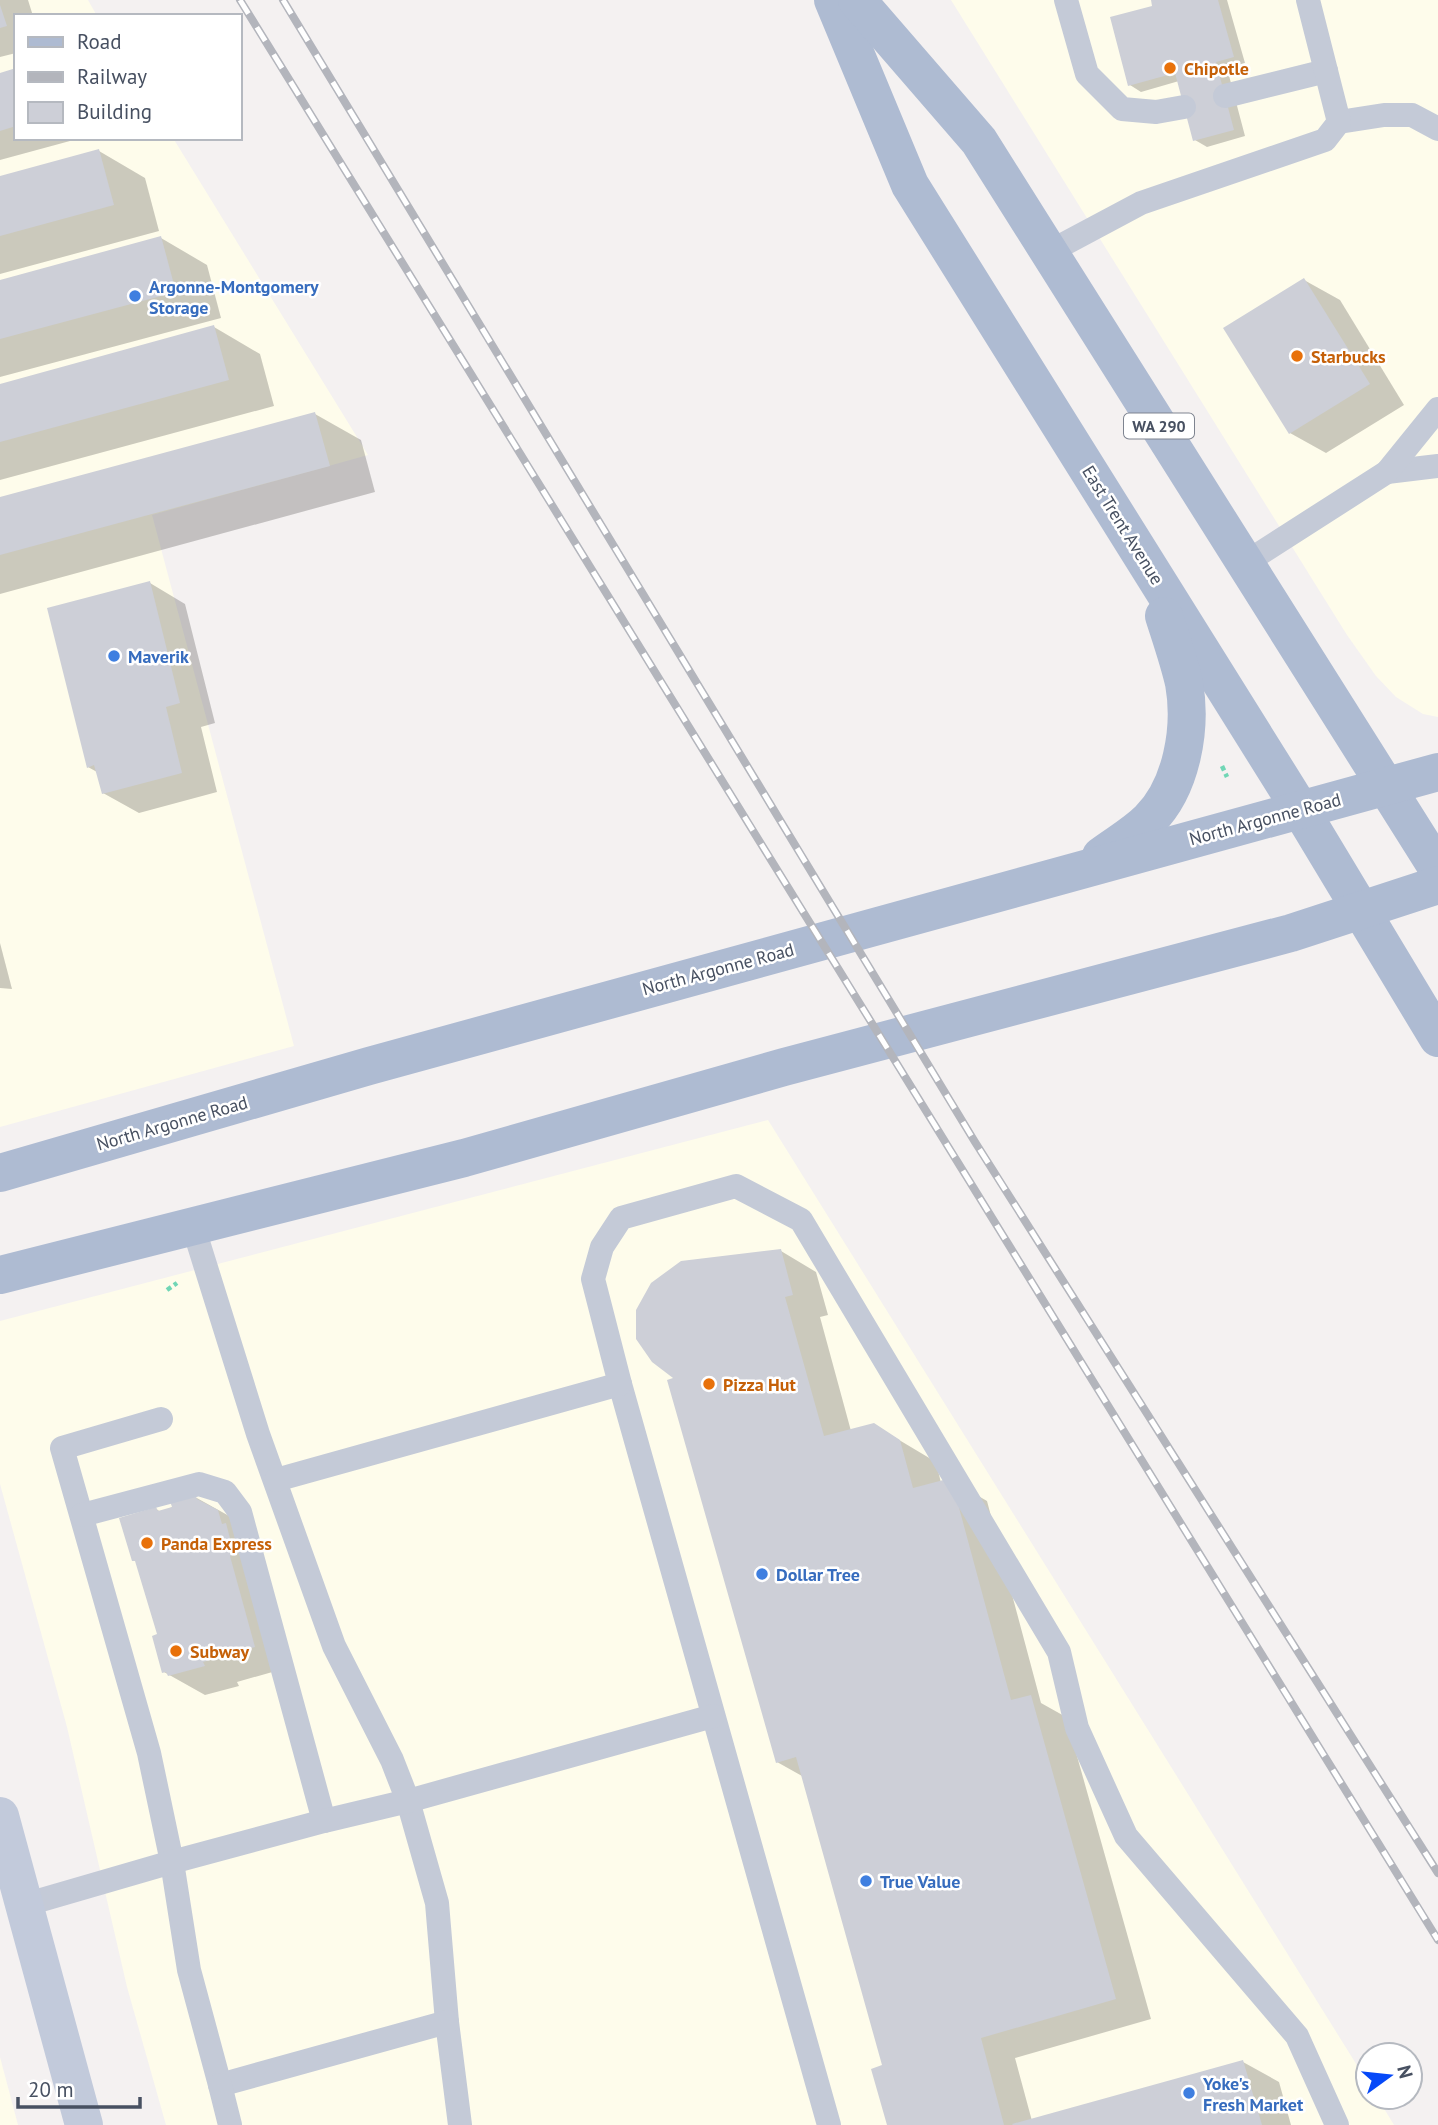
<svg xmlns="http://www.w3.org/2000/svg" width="1438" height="2125" font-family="'PT Sans',sans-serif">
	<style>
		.commercial { fill: #fefceb }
		.shadow { fill: #0003 }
		.building { fill: #cdcfd7 }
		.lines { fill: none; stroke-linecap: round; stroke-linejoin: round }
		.path { stroke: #70d6b5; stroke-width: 4.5; stroke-dasharray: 5 3.5; stroke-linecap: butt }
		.service { stroke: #c4cad7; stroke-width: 24 }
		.secondary { stroke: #c2cadb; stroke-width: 38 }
		.primary { stroke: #aebbd2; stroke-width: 38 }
		.rail-casing { stroke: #b3b5bc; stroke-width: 8 }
		.rail { stroke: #fff; stroke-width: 5; stroke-dasharray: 16; stroke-linecap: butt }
		.food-dot { fill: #e8710a; stroke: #fff; stroke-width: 2.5 }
		.shop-dot { fill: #3f7fe0; stroke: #fff; stroke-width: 2.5 }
		.labels { text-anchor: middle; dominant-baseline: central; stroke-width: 5; stroke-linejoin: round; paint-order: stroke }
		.shield { fill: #fff; stroke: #7e8490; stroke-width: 2 }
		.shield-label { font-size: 16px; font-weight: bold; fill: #475061 }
		.food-label { font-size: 18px; font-weight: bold; fill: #c56008; stroke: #fff; text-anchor: start }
		.shop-label { font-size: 18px; font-weight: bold; fill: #366cbe; stroke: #fff; text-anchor: start }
		.street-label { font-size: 18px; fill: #475061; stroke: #fff }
	</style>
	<rect width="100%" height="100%" fill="#f4f1f1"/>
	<g class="commercial">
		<path d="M0,0H88L97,16H16V138H173L368,455L152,515L294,1046L0,1127Z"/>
		<path d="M951,0H1438V717L1423,714L1396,697L1376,676L1347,635Z"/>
		<path d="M768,1120L1368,2083V2097H1377L1394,2125H166L127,1987L67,1727L0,1484V1321Z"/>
		<path d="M0,2057L18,2125H0Z"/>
	</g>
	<g class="shadow">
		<path d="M0,0H28L33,16H16V53L0,57Z"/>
		<path d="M1153,0H1227L1245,63L1227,68L1245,136L1207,147L1195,140L1179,81L1141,92L1130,85L1154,7Z"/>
		<path d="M16,70V138H81L0,160V74Z"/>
		<path d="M99,151L145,178L159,231L0,274V178Z"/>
		<path d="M161,238L207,265L221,318L0,377V282Z"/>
		<path d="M1304,280L1340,300L1404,405L1326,453L1290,433Z"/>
		<path d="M214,327L260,354L274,406L0,480V385Z"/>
		<path d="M315,414L361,440L375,492L0,594V499Z"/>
		<path d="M150,583L185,604L215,723L201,727L217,792L139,813L103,793L97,772L88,767Z"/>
		<path d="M0,943L12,989L0,988Z"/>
		<path d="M781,1251L816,1272L828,1315L820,1317L851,1431L874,1425L936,1462L941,1483L951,1480L987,1501L1041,1703L1066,1717L1151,2019L1015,2058L1032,2121L1243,2062L1279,2082L1291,2125H889L884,2067L802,1776L777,1762L676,1378Z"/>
		<path d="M195,1497L231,1517L290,1667L237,1682L239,1686L205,1695L164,1672L159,1635L156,1509L161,1512Z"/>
	</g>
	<g class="building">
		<path d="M1151,0H1218L1234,57L1216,62L1234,130L1193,141L1175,73L1128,86L1110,17L1152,6Z"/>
		<path d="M0,5L7,26L0,28Z"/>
		<path d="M16,68V126L0,131V73Z"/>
		<path d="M99,149L114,205L0,236V176Z"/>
		<path d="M161,236L176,292L0,339V280Z"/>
		<path d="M1304,278L1370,384L1289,434L1223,328Z"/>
		<path d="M214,325L229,380L0,442V384Z"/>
		<path d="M315,412L330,466L0,555V497Z"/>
		<path d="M150,581L180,703L166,707L182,773L102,794L94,765L87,768L47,608Z"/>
		<path d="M781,1249L793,1295L785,1297L824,1436L874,1423L900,1440L913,1488L951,1478L1011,1700L1031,1695L1116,1999L981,2038L1004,2125H887L871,2069L882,2065L796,1757L776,1763L667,1380L673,1378L652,1362L636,1339V1310L651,1283L681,1261Z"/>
		<path d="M195,1495L197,1499L218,1510L222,1524L226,1523L234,1554L230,1556L255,1647L203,1662L205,1666L168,1676L166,1672L162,1673L152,1636L157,1634L135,1561H132L119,1518L156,1507L158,1511L172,1507L170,1501Z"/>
		<path d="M1243,2060L1262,2125H1013L1012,2124Z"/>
	</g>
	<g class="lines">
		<g class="path">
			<path d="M1222,766L1227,777"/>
			<path d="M167,1290L177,1283"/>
		</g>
		<g class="service">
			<path d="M1066,0L1087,74L1122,109L1156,112L1184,107"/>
			<path d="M1225,96L1326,71"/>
			<path d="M1339,122L1384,115H1412L1438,129"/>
			<path d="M1049,252L1141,203L1325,140L1339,122L1308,0"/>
			<path d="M1387,472L1438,466"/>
			<path d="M1245,563L1387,472L1438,409"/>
			<path d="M193,1226L258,1434L334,1646L392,1760L408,1801L437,1903L447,2022L460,2125"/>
			<path d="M620,1384L829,2125"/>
			<path d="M161,1419L62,1448L149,1753L172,1862L189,1970L220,2085L447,2022"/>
			<path d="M276,1480L620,1384L593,1279L602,1247L621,1218L736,1186L801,1220L1059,1652L1077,1728L1126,1836L1297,2036L1337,2125"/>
			<path d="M82,1515L199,1484L225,1492L240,1512L324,1821"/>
			<path d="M24,1905L172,1862L324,1821L408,1801L713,1716"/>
			<path d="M220,2085L230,2125"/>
		</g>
		<path class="secondary" d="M0,1816L84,2125"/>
		<g class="primary">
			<path d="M833,0L910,185L1300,809L1438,1038"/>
			<path d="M857,0L979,141L1438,869"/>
			<path d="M1101,856C1117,844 1135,834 1149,820C1182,787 1192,728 1184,683C1179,661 1171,638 1164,616"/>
			<path d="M0,1173L369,1066L1438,772"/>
			<path d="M0,1275L464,1158L784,1067L1291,933L1438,885"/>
		</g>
		<defs>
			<g id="rail">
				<path d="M240,0L1438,1940"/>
				<path d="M283,0L975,1142L1438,1873"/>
			</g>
		</defs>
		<use href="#rail" class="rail-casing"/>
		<use href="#rail" class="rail"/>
	</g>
	<g class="food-dot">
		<circle cx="1170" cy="68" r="7"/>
		<circle cx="1297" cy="356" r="7"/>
		<circle cx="709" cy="1384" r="7"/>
		<circle cx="147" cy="1543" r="7"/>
		<circle cx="176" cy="1651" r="7"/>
	</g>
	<g class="shop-dot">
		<circle cx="135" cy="296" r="7"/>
		<circle cx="114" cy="656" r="7"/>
		<circle cx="762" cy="1574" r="7"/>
		<circle cx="866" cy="1881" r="7"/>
		<circle cx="1189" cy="2093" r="7"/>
	</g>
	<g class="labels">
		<rect class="shield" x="1124" y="413.5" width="70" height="25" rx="5"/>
		<g class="shield-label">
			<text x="1159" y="426">WA 290</text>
		</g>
		<g class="food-label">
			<text x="1184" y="68">Chipotle</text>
			<text x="1311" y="356">Starbucks</text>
			<text x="723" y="1384">Pizza Hut</text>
			<text x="161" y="1543">Panda Express</text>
			<text x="190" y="1651">Subway</text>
		</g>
		<g class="shop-label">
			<text x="149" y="286">Argonne-Montgomery<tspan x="149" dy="21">Storage</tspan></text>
			<text x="128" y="656">Maverik</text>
			<text x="776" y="1574">Dollar Tree</text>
			<text x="880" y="1881">True Value</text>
			<text x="1203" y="2083">Yoke's<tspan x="1203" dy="21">Fresh Market</tspan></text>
		</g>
		<g class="street-label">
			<text transform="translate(1123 525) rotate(58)">East Trent Avenue</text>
			<text transform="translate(1265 819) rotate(-15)">North Argonne Road</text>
			<text transform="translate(718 969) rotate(-15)">North Argonne Road</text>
			<text transform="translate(172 1123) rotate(-16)">North Argonne Road</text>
		</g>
	</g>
	<rect x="14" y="14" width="228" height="126" fill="#ffffff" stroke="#b5b9c0" stroke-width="2"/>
	<rect x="28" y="37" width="35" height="10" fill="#aebbd2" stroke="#b5b9c0" stroke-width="2"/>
	<text x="77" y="49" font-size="21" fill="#475061">Road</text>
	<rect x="28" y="72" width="35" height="10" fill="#b3b5bc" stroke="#b5b9c0" stroke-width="2"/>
	<text x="77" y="84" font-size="21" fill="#475061">Railway</text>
	<rect x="28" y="102" width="35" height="21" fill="#cdcfd7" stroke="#b5b9c0" stroke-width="2"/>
	<text x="77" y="119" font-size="21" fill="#475061">Building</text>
	<g transform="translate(1389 2076) rotate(75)"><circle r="33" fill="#ffffff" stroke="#b5b9c0" stroke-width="2"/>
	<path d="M0-5L12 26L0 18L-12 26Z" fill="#0649f8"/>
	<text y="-10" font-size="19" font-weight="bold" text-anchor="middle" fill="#475061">N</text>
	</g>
	<path d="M18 2097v10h122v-10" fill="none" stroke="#475061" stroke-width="3.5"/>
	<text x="28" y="2097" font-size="21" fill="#475061" stroke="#ffffff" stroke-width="5" paint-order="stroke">20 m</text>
</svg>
